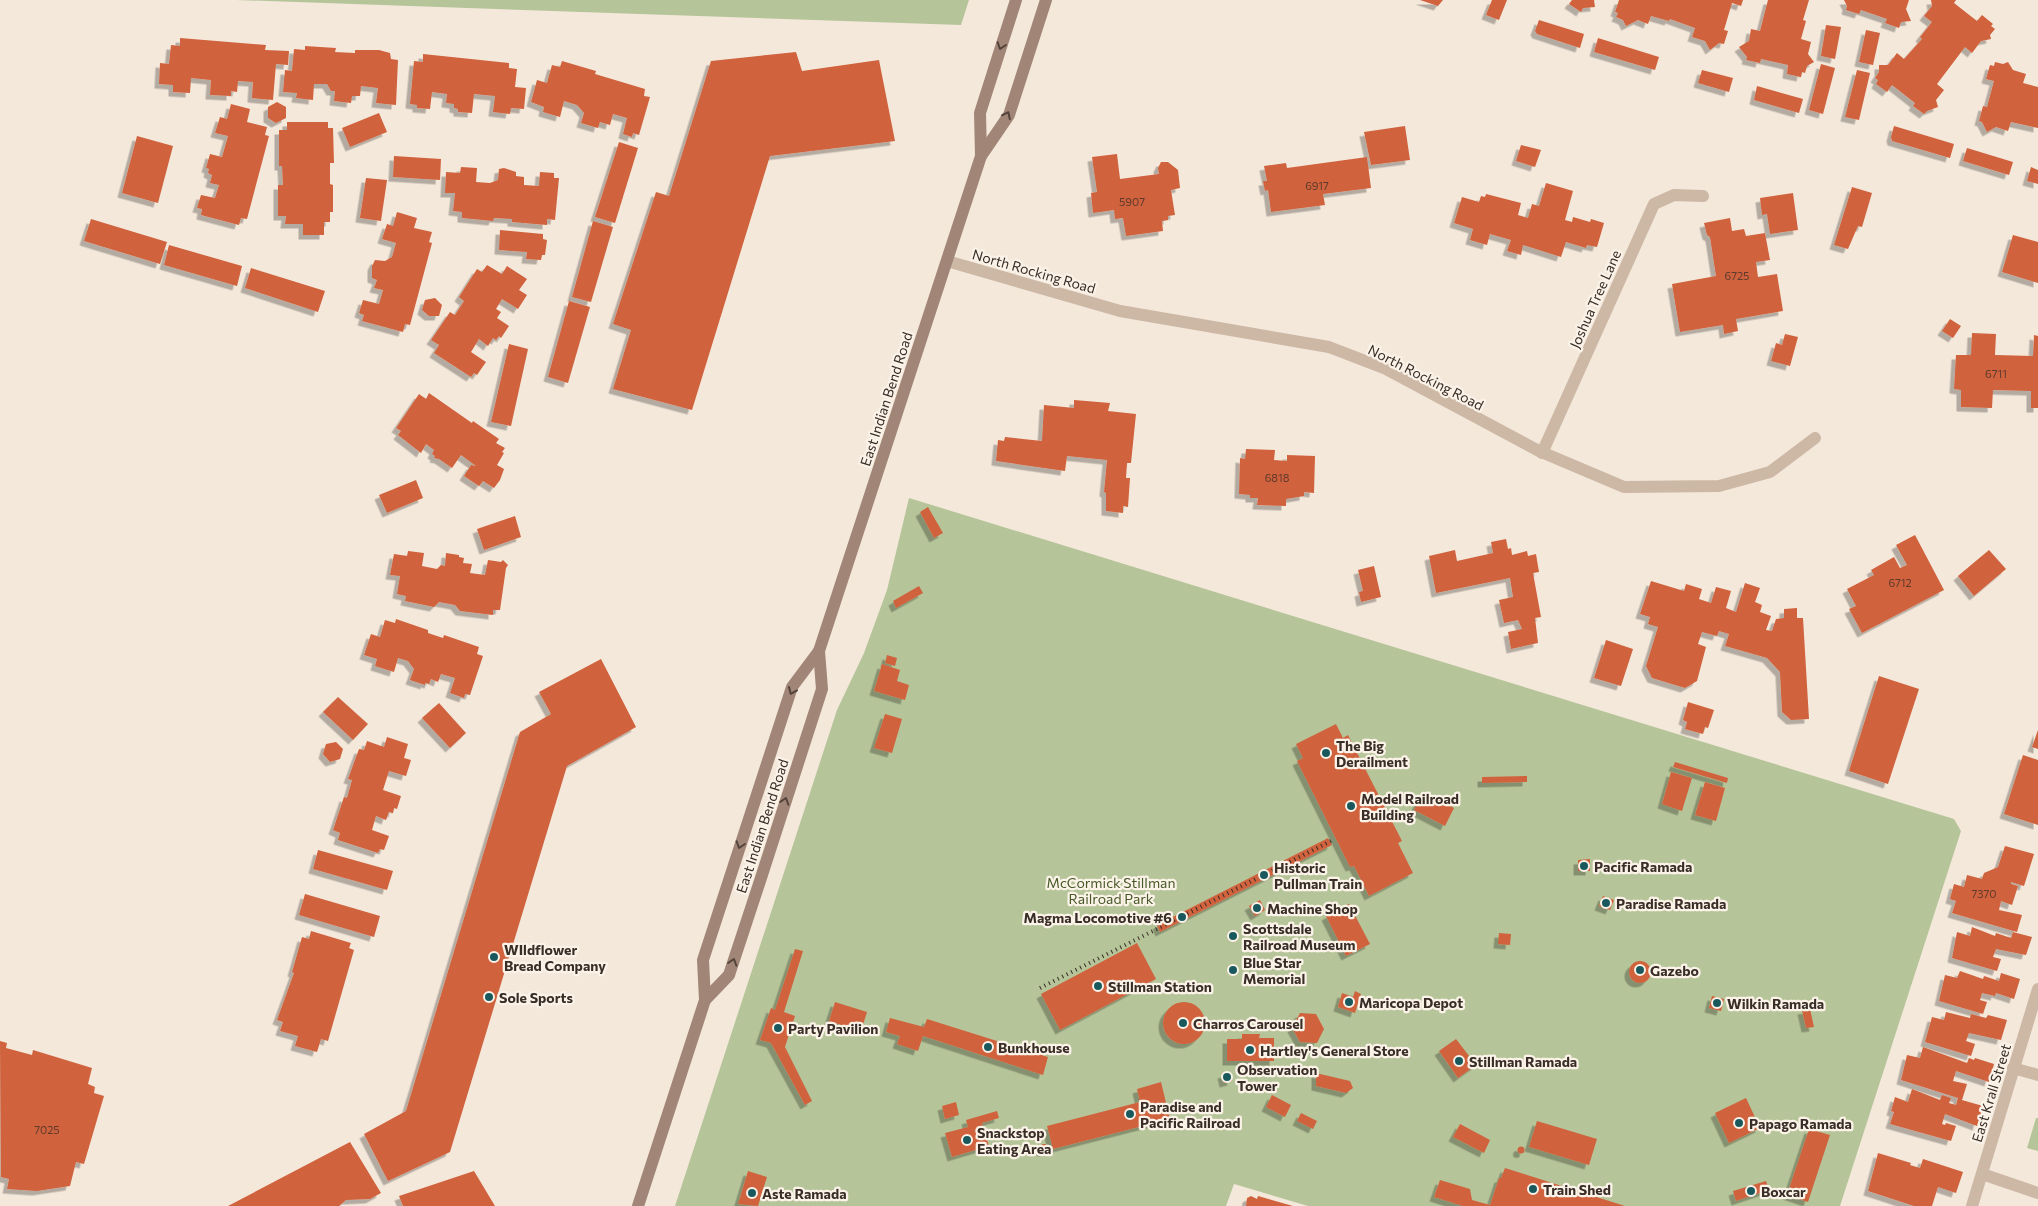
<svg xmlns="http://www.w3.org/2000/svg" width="2038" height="1206" font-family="Commissioner,sans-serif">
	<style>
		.green { fill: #b6c599 }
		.building { fill: #d0623d; filter: url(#shadow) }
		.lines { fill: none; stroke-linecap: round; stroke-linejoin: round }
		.minor { stroke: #cdb8a6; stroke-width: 12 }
		.secondary { stroke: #a18677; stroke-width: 12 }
		.rail { stroke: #392d27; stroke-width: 4; stroke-dasharray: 1 4; stroke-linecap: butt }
		.oneway { stroke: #53433b }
		.poi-dot { fill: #19595e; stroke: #fbf2e8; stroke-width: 2 }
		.labels { text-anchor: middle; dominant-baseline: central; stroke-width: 4.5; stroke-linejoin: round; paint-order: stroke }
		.number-label { font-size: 11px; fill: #5f3a2c }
		.street-label { font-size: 14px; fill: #392d27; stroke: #fbf2e8 }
		.poi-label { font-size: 14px; font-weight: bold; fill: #392d27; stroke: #fbf2e8; text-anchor: start }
		.park-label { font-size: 14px; fill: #475929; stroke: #fbf2e8 }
	</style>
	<defs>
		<filter id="shadow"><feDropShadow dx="-4.5" dy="4.5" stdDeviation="0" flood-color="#0004"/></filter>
	</defs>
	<rect width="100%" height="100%" fill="#f4e8db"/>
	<g class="green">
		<path d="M236,0H969L961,25Z"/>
		<path d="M909,498L1954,819L1961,831L1840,1206H1308L1234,1184L1226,1206H675L837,710L864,653L887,590Z"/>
		<path d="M2036,1118H2038V1151L2027,1148Z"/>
	</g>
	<g class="building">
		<path d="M1420,0H1443L1438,6Z"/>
		<path d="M1492,0H1507L1499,20L1486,15Z"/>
		<path d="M1572,0H1594L1595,7L1583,8L1581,12L1569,4Z"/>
		<path d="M1619,0H1743L1741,6L1732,3L1724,30L1728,31L1724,44L1719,43L1710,50L1705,41L1692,37L1695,28L1670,19L1669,21L1651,16L1648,24L1638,20L1626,26L1623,20L1616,17L1618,13L1615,12Z"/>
		<path d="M1768,0H1809L1803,20L1806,21L1801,39L1811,42L1808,54L1814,62L1807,66L1805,73L1802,72L1801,77L1787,74L1788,65L1761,59L1760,63L1746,60L1747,57L1739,47L1749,41L1751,29L1760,31Z"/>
		<path d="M1844,0H1909L1906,9L1911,21L1901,22L1899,28L1885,23L1887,19L1861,10L1859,14L1846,10L1847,6Z"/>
		<path d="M1931,0H1956L1954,3L1977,21L1982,15L1993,24L1991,26L1995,29L1990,35L1991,39L1981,41L1972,53L1965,47L1937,84L1944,90L1936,100L1938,107L1927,111L1924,114L1913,106L1915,103L1892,85L1887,92L1876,84L1878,80L1875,78L1879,72V65H1888L1897,53L1904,59L1922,39L1920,37L1932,22L1924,16L1932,6Z"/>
		<path d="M1539,20L1584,34L1580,48L1537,34L1535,31Z"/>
		<path d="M1826,25L1841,27L1835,59L1821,56Z"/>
		<path d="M1866,30L1880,33L1873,65L1859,62Z"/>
		<path d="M180,38L266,45L265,50L289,51L288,65L276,64L273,100L252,98L253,82L238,81L237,92L231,91V96L210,95L211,80L191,78L190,93L173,92V85L159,84L160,63L169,64L171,45L180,46Z"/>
		<path d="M1598,38L1659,57L1655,70L1594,52Z"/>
		<path d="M305,46L336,48L335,52L355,53V50H379L390,53L391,59L398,60L396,105L376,103L378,88L361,86L360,96H352L351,103L334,101L335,91H331L327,84H314L313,100L296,98L297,93L283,92L285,70L292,71L294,49L305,50Z"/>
		<path d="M796,52L802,71L879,60L895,141L770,156L692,410L613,389L631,330L613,324L656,192L669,196L711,61Z"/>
		<path d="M423,54L509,63V68L517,69L515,87L526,88L524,109L511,108L510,114L493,112L495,96L474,94L472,113L458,112V109L454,108V104L446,103L447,94L432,92L430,109L417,108V105L410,104L414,61L423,62Z"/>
		<path d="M562,61L596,71L595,74L645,89L644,96L650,97L639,135L633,133L632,137L623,134L627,118L613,114L610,125L600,122L598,128L581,123L584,113L577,105L564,101L560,117L543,112L544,107L531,102L537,80L547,83L552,65L560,67Z"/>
		<path d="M1995,62L2003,64L2008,62L2013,70L2026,74L2023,83L2038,87V128L2011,122L2008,131L1996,127L1987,132L1982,122L1979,121L1983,106L1987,107L1994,81L1986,79L1990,65L1994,66Z"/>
		<path d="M1821,64L1835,68L1823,114L1809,110Z"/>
		<path d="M1702,70L1733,78L1729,92L1698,83Z"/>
		<path d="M1857,70L1870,73L1859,120L1845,117Z"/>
		<path d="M1757,86L1803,99L1799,113L1754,100Z"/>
		<path d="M277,102L286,107V118L276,123L268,118V107Z"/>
		<path d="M231,104L250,109L247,122L267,127L265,135L269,136L247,219L241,218L239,225L201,215L202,209L197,208L201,195L215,198L219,185L210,183L212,175L208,173L209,169L206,168L210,154L222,157L228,136L215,133L220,117L227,119Z"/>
		<path d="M379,113L387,132L350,147L342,128Z"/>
		<path d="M287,122H328V128H333L334,163H330V184L333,185V212H330V222H324V235H303V224H285L286,216H278V185H283L282,166H279V130H287Z"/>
		<path d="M1405,126L1410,160L1371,165L1364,132Z"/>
		<path d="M1894,126L1954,144L1950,158L1892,141L1891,137Z"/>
		<path d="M137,136L173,146L158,203L122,193Z"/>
		<path d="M619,142L638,148L615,223L595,217Z"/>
		<path d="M1521,145L1541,150L1535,167L1516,161Z"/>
		<path d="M1967,148L2013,162L2009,175L1963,161Z"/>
		<path d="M1117,154L1120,179L1159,174L1158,168L1161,162H1168L1178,170L1180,188L1171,190L1175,215L1168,216V220L1162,221L1163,231L1126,236L1123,218L1115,219L1114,210L1093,213L1091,193L1097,192L1092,157Z"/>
		<path d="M394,156L441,159L440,180L393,177Z"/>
		<path d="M1367,157L1371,188L1323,194L1325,205L1271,212L1268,190L1265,191L1263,181H1267L1264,166L1286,163L1287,168Z"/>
		<path d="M461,167L477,168L476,182L490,183L498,180L499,169L504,168L516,172V176L524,177V185L539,186L540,172L554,173V178H559L555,220L547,219V225L512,222V219L494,218L493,221L462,218V212L453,211L455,193H445L446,172L460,173Z"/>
		<path d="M2031,167L2038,170V184L2027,181Z"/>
		<path d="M366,178L387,180L381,221L360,218Z"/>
		<path d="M1546,183L1573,191L1565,220L1572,222L1573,217L1590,222L1591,219L1604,223L1597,247L1587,245L1586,248L1566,242L1561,257L1523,245L1521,255L1507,251L1511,240L1490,234L1487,245L1470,240L1473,229L1454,223L1462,197L1479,202L1481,196L1485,197L1486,194L1521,203L1518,215L1528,218L1532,204L1539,206Z"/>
		<path d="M1852,187L1872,193L1862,227L1858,226L1848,249L1834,245Z"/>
		<path d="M1793,193L1798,230L1770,234L1767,214L1762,215L1760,198Z"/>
		<path d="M397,212L417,218L414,228L432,232L429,242L432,243L410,325L405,324L403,332L362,321L364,315L359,313L363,300L379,304L383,290L374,288L377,280L372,278V266L375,260L385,261L392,257L396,243L382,239L387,224L393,226Z"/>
		<path d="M1730,218L1732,231L1744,229L1746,236L1765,233L1770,260L1756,262L1758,277L1777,274L1783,311L1736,319L1738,331L1724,334L1723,325L1680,332L1672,284L1716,276L1710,237L1707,235L1704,223Z"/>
		<path d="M91,219L167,242L160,264L84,241Z"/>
		<path d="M593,221L613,227L591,302L572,297Z"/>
		<path d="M500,230L543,234V239L547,240L545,255H542L541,260L526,259L527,252L499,250Z"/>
		<path d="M2013,235L2038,242V283L2002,272Z"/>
		<path d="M169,245L242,266L237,286L164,265Z"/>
		<path d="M487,265L502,274L507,266L527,279L519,290L527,295L518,309L502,299L496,309L501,312L497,318L509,326L501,338L499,336L496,340L493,338L488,346L479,339L471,352L486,362L477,375L474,373L471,377L434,353L439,345L431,340L450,312L455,315L464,301L459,297L477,269L482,272Z"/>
		<path d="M251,268L325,291L318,312L245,288Z"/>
		<path d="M435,298L442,305L439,316H429L422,310L425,300Z"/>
		<path d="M569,301L590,307L568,383L548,377Z"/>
		<path d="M1950,319L1961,326L1953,338L1942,331Z"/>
		<path d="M1972,333L1996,334L1995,355L2033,356L2034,335L2038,336V408H2031V391L1993,390L1992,408L1961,407V390L1954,389L1956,355H1971Z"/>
		<path d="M1785,334L1798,337L1790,366L1771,361L1776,343L1782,345Z"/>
		<path d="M509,344L528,349L511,426L491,422Z"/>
		<path d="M429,393L472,423L473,421L499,439L496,443L505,448L502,452L504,453L497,465L504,469L500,480L494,488L483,481L479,486L464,476L471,465L476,466L461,455L452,468L439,459L434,458L435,456L432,454L434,450L426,444L421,453L398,435L401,431L396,428L419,394L426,399Z"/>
		<path d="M1074,400L1110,403L1108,411L1136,414L1131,463H1127L1126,478H1130L1128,507L1123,506V513L1106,511V493L1104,492L1107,460L1067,456L1065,471L996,461L998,440L1004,441L1005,437L1042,441L1044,405L1074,408Z"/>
		<path d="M1246,449L1275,450L1274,460L1287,461V455L1315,456L1314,493L1304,492V496L1286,499V506L1257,505L1258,498H1250V495L1239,494L1240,458L1245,459Z"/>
		<path d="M416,480L423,498L387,513L379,495Z"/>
		<path d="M928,507L943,533L934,538L920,512Z"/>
		<path d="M515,516L521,537L484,550L477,529Z"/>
		<path d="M1915,535L1944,590L1862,633L1849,609L1856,606L1847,589L1874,575L1871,570L1894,557L1900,568L1907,565L1896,545Z"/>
		<path d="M1506,539L1508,549L1511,548L1512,555L1527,551L1528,556L1536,554L1539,572L1533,573L1541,617L1535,618L1538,643L1511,649L1508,632L1522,629L1518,620L1504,623L1499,600L1513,597L1510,578L1436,593L1429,556L1455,550L1457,561L1493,553L1491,542Z"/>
		<path d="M1989,550L2006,569L1974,596L1958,576Z"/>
		<path d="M408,551L424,553L422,566L437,569L441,565L445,566L446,553L459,555V557L464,558L463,563L472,564L470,573L485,575L488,560L501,562L503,560L508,565L506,568L500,610H493V615L460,611L455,605L439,602L434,607L405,601L406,596L397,594L400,576L390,575L394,554L407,556Z"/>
		<path d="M1374,566L1381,597L1361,602L1359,592L1363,591L1358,570Z"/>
		<path d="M1651,581L1684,591L1686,584L1702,589L1699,599L1711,603L1716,587L1731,591L1726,608L1736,612L1745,583L1760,588L1755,602L1762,605L1760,612L1771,616L1766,630L1772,631L1776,619L1784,618V609L1797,608V618H1803L1809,719L1791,720L1782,712L1780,672L1767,658L1725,646L1729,634L1719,631L1717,636L1702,632L1698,644L1706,647L1697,681L1685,688L1652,678L1646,666L1658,627L1648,624L1650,617L1640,614Z"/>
		<path d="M919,586L923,593L896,608L893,601Z"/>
		<path d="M396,619L428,630V633L443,638L444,635L479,647L477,654L483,656L470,695L465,694L464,698L450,693L455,678L441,674L438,682L431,679L429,684L425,683V685L410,680L414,669L408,661L398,658L394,672L375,666L377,659L364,655L371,634L380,637L385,620L395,623Z"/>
		<path d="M1606,640L1633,649L1621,686L1594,678Z"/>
		<path d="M887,655L897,658L895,666L885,663Z"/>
		<path d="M601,659L636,727L567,766L450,1152L388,1181L364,1134L406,1111L520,732L551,714L539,692Z"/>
		<path d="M882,664L900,670L897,681L909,685L905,700L874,691Z"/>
		<path d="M1879,676L1919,689L1888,784L1849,771Z"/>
		<path d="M338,697L368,724L353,740L323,712Z"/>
		<path d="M1688,702L1714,710L1708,728L1705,727L1703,734L1685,729L1687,722L1683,720Z"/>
		<path d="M439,703L466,733L450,748L422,718Z"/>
		<path d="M885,714L902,719L892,753L874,748Z"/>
		<path d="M1336,724L1343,738L1348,735L1402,841L1398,843L1413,873L1369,896L1354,866L1350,867L1297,761L1303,758L1296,744Z"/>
		<path d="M2038,730V749L2032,747Z"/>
		<path d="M387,737L408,744L404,758L411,760L406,776L389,771L383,790L401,796L397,809L394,808L393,813L389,812L386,820L376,816L372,830L389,836L384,850L380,849L378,853L338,840L340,833L333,830L344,797L347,798L352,780L348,779L359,749L364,750L367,741L384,747Z"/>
		<path d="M336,742L343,749L340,759L330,762L323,754L326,744Z"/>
		<path d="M2023,755L2038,760V825L2004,814Z"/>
		<path d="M1675,762L1728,778L1727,783L1673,767Z"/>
		<path d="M1671,772L1692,778L1682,811L1662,804Z"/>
		<path d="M1527,776V782L1482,783V777Z"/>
		<path d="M1705,782L1725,788L1716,821L1695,815Z"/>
		<path d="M1423,792L1454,808L1445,826L1414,810Z"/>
		<path d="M1328,838L1332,845L1160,932L1157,925Z"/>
		<path d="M2005,846L2034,854L2024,886L2011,882V884L2018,886L2012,905L2001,901L1999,910L2022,915L2017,932L1952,913L1956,901L1950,899L1954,884L1964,887L1967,875L1982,879L1984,873L1998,867Z"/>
		<path d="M318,850L393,871L387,890L313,869Z"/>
		<path d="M1590,859V871H1578V860Z"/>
		<path d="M305,894L380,916L374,937L299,915Z"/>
		<path d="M1603,896L1614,900L1610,910L1599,906Z"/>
		<path d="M1260,900L1265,910L1255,916L1249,906Z"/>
		<path d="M1349,904L1370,944L1346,956L1326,916Z"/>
		<path d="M1972,927L1995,936L1996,933L2011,938L2013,932L2032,937L2026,955L1996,949L1993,957L2001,959L1997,971L1952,958L1957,932L1970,936Z"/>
		<path d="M311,931L351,943L349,948L354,950L328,1041L321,1039L317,1052L295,1046L298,1036L280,1031L283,1022L277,1020L294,973L292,972L302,937L309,939Z"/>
		<path d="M1499,933L1511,934L1510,945L1498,944Z"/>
		<path d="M1137,943L1156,979L1060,1030L1041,994Z"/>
		<path d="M795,949L803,951L784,1012L795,1016L785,1047L812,1101L805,1105L771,1043L760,1040L771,1008L775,1010Z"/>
		<circle cx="1640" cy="972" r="11"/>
		<path d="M1960,971L1983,979L1984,976L1999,981L2001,973L2020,979L2014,999L1996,993L1995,996L1982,993L1980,1000L1987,1002L1983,1014L1939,1001L1945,975L1957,978Z"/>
		<path d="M1355,991L1361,994L1355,1013L1338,1007L1342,993L1353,997Z"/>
		<path d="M1712,996L1724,999L1721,1011L1709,1008Z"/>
		<circle cx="1184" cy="1023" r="21"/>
		<path d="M835,1002L867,1012L861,1031L829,1021Z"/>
		<path d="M1810,1009L1814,1027L1806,1028L1802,1010Z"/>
		<path d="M1946,1012L1970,1018L1971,1014L1986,1018L1988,1015L2007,1020L2001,1040L1969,1033L1966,1041L1975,1044L1971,1056L1925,1042L1932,1017L1944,1020Z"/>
		<path d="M1300,1013L1316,1014L1324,1029L1317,1043L1300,1042L1292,1028Z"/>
		<path d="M890,1018L924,1027L927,1019L1048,1057L1043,1075L923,1036L918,1051L897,1044L900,1036L886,1032Z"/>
		<path d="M1242,1034H1260L1259,1038H1274V1061H1227V1039H1242Z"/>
		<path d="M1456,1039L1476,1065L1458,1078L1439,1051Z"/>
		<path d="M0,1041L7,1043L6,1048L32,1055L33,1050L92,1068L88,1084L95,1087L94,1093L104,1096L84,1164L76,1162L70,1186L37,1191L7,1189L9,1179L1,1177Z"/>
		<path d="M1923,1047L1967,1063L1969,1058L1974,1060L1975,1058L1994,1064L1989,1082L1956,1071L1953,1081L1967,1084L1962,1100L1983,1106L1977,1126L1945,1114L1942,1124L1945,1125L1946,1123L1956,1126L1951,1141L1890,1124L1894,1112L1891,1111L1895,1097L1908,1102L1912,1089L1940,1100L1942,1095L1951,1098L1949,1103L1956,1105L1958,1098L1901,1080L1907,1055L1920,1058Z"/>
		<path d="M1230,1072L1232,1081L1224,1083L1222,1074Z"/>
		<path d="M1316,1073L1350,1081L1353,1088L1346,1093L1316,1086Z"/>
		<path d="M1161,1082L1170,1119L1053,1149L1047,1126L1140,1102L1137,1089Z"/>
		<path d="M1272,1095L1291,1105L1285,1117L1266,1107Z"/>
		<path d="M1746,1098L1760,1128L1729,1143L1715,1113Z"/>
		<path d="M956,1102L959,1115L945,1119L942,1106Z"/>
		<path d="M997,1111L999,1118L982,1123L989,1146L952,1157L945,1133L968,1127L966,1120Z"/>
		<path d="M1301,1113L1317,1121L1313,1129L1297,1121Z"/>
		<path d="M1537,1121L1597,1139L1589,1165L1529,1147Z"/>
		<path d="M1460,1124L1490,1140L1484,1153L1453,1137Z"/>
		<path d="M1809,1129L1830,1135L1808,1202L1787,1195Z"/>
		<path d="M350,1142L381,1193L370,1199L346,1200L339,1206H228Z"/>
		<circle cx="1044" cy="1148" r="4"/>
		<circle cx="1521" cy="1150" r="3.5"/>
		<path d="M1878,1153L1911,1163L1910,1165L1920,1168L1923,1159L1963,1172L1956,1193L1938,1187L1932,1206H1914L1868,1191Z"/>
		<path d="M1505,1168L1625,1206H1463L1434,1197L1440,1180L1470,1189L1472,1200L1490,1205L1499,1178H1501Z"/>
		<path d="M474,1171L495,1206H403L399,1196Z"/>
		<path d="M748,1171L767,1177L758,1206L738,1204Z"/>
		<path d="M1766,1181L1769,1190L1736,1201L1733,1191Z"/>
		<path d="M1251,1196L1257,1199L1258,1196L1293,1206H1246L1247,1198Z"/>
	</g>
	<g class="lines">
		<g class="minor">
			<path d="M947,261L1120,311L1329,347L1386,369L1539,451L1624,487L1719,486L1770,472L1815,438"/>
			<path d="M1542,453L1654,204L1674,195L1703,196"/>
			<path d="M2013,1068L2038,1075"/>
			<path d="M1982,1174L2038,1193"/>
			<path d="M1972,1206L2038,989"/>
		</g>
		<g class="secondary">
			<path d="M981,156L980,113L1016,0"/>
			<path d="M705,1000L729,975L760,881L822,689L819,651"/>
			<path d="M638,1206L705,1000L703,960L792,687L819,651L981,156L1009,115L1046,0"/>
		</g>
		<path class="rail" d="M1040,988L1331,841"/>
	</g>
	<defs><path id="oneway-chevron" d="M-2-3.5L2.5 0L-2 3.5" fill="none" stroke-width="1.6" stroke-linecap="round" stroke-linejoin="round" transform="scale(1.25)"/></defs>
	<g class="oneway">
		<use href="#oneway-chevron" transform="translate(1001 46) rotate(108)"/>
		<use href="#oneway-chevron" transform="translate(1007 115) rotate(-64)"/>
		<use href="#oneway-chevron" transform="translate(792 691) rotate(113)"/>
		<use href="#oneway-chevron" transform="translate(785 801) rotate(-72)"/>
		<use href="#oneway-chevron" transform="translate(740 845) rotate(108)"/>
		<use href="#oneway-chevron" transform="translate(733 962) rotate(-72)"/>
	</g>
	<g class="poi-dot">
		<circle cx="1326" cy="753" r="5"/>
		<circle cx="1351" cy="806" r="5"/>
		<circle cx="1584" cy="866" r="5"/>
		<circle cx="1264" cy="875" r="5"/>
		<circle cx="1606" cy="903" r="5"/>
		<circle cx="1257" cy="908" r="5"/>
		<circle cx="1182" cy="917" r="5"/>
		<circle cx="1233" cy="936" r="5"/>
		<circle cx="494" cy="957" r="5"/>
		<circle cx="1233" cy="970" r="5"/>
		<circle cx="1640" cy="970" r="5"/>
		<circle cx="1098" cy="986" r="5"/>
		<circle cx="489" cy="997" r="5"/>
		<circle cx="1349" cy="1002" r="5"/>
		<circle cx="1717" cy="1003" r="5"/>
		<circle cx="1183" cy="1023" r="5"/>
		<circle cx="778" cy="1028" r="5"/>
		<circle cx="988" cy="1047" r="5"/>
		<circle cx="1250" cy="1050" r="5"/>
		<circle cx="1459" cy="1061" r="5"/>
		<circle cx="1227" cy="1077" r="5"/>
		<circle cx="1130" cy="1114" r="5"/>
		<circle cx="1739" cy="1123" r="5"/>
		<circle cx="967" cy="1140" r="5"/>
		<circle cx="1533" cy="1189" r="5"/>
		<circle cx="1751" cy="1191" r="5"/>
		<circle cx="752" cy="1193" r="5"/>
	</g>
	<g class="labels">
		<g class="number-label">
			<text x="1317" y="185">6917</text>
			<text x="1132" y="201">5907</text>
			<text x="1737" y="275">6725</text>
			<text x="1996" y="373">6711</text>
			<text x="1277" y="477">6818</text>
			<text x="1900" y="582">6712</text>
			<text x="1984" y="893">7370</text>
			<text x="47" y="1129">7025</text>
		</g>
		<g class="street-label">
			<text transform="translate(1034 271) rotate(16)">North Rocking Road</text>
			<text transform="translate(1595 299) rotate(-66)">Joshua Tree Lane</text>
			<text transform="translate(1426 377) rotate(27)">North Rocking Road</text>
			<text transform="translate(886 399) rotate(-72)">East Indian Bend Road</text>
			<text transform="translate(762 826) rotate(-72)">East Indian Bend Road</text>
			<text transform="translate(1991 1093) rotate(-73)">East Krall Street</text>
		</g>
		<g class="poi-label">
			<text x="1336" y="745">The Big<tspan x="1336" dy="16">Derailment</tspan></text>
			<text x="1361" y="798">Model Railroad<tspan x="1361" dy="16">Building</tspan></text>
			<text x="1594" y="866">Pacific Ramada</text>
			<text x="1274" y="867">Historic<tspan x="1274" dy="16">Pullman Train</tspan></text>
			<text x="1616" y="903">Paradise Ramada</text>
			<text x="1267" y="908">Machine Shop</text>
			<text x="1172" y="917" text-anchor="end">Magma Locomotive #6</text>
			<text x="1243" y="928">Scottsdale<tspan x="1243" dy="16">Railroad Museum</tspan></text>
			<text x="504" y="949">WIldflower<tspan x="504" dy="16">Bread Company</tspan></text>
			<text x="1243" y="962">Blue Star<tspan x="1243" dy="16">Memorial</tspan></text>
			<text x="1650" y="970">Gazebo</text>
			<text x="1108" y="986">Stillman Station</text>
			<text x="499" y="997">Sole Sports</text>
			<text x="1359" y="1002">Maricopa Depot</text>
			<text x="1727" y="1003">Wilkin Ramada</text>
			<text x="1193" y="1023">Charros Carousel</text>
			<text x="788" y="1028">Party Pavilion</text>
			<text x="998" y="1047">Bunkhouse</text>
			<text x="1260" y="1050">Hartley's General Store</text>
			<text x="1469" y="1061">Stillman Ramada</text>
			<text x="1237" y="1069">Observation<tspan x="1237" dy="16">Tower</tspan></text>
			<text x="1140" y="1106">Paradise and<tspan x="1140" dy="16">Pacific Railroad</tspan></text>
			<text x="1749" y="1123">Papago Ramada</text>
			<text x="977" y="1132">Snackstop<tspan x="977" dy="16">Eating Area</tspan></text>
			<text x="1543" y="1189">Train Shed</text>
			<text x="1761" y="1191">Boxcar</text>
			<text x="762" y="1193">Aste Ramada</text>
		</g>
		<g class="park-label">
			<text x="1111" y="882">McCormick Stillman<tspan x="1111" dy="16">Railroad Park</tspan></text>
		</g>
	</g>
</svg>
